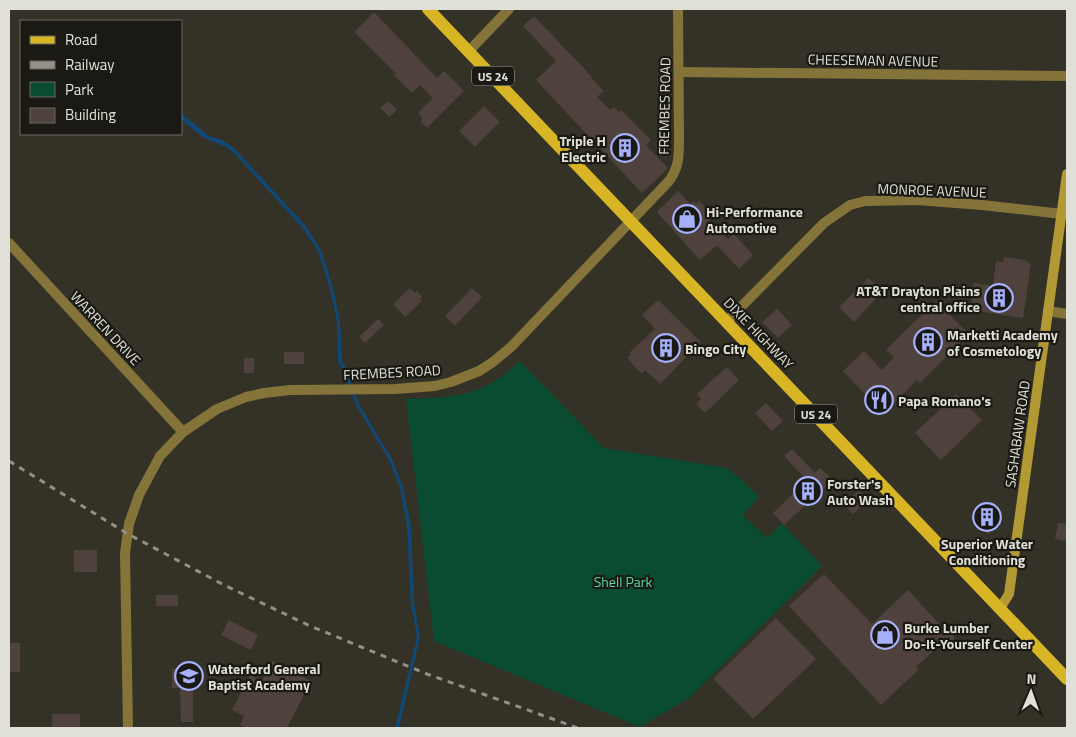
<svg xmlns="http://www.w3.org/2000/svg" width="1076" height="737" font-family="'Titillium Web',sans-serif">
	<style>
		.green { fill: #094c31 }
		.water { fill: #104976 }
		.building { fill: #4f423d }
		.lines { fill: none; stroke-linecap: round; stroke-linejoin: round }
		.street { stroke: #84743a; stroke-width: 10 }
		.secondary { stroke: #b39933; stroke-width: 10 }
		.primary { stroke: #d7b524; stroke-width: 12 }
		.rail { stroke: #929087; stroke-width: 3; stroke-dasharray: 6 6; stroke-linecap: butt }
		.labels { text-anchor: middle; dominant-baseline: central; stroke-width: 4.5; stroke-linejoin: round; paint-order: stroke }
		.shield { fill: #1a1914; stroke: #a5a49d; stroke-width: 1 }
		.shield-label { font-size: 12px; font-weight: bold; fill: #e1e0d8 }
		.street-label { font-size: 14px; fill: #e1e0d8; stroke: #1a1914 }
		.poi-label { font-size: 14px; font-weight: bold; fill: #e1e0d8; stroke: #1a1914; text-anchor: start }
		.park-label { font-size: 14px; fill: #54db9c; stroke: #1a1914 }
	</style>
	<rect width="100%" height="100%" fill="#343126"/>
	<path class="green" d="M520,361L604,448L727,468L743,481L759,497L743,515L767,538L782,523L822,566L689,698L640,727L434,641L406,399C438,398 471,398 499,378C506,373 513,367 520,361Z"/>
	<path class="water" d="M181,113L209,136L222,140L234,148L305,225L321,250L333,288L340,322L342,361L346,368L359,404L392,459L403,487L411,527L414,603L420,637L399,728H395L417,637L411,604L407,527L400,488L389,460L356,405L343,370L338,362L337,322L330,289L318,251L302,227L232,151C224,145 215,143 207,139C197,134 189,126 181,119Z"/>
	<g class="building">
		<path d="M374,12L437,78L444,71L464,91L427,128L420,121L423,118L418,113L433,98L420,85L412,93L394,75L396,74L354,32Z"/>
		<path d="M534,16L592,77L591,78L604,91L597,97L610,110L614,107L619,112L621,110L651,140L646,145L668,168L642,193L536,80L556,61L523,26Z"/>
		<path d="M388,101L397,110L389,117L380,108Z"/>
		<path d="M484,106L500,122L475,147L459,131Z"/>
		<path d="M678,191L690,204L694,201L696,204L699,201L714,216L709,220L728,239L734,234L753,255L739,269L717,245L700,260L657,212Z"/>
		<path d="M1004,257L1024,260L1031,264L1023,318L970,310L974,283L993,286L996,261L1003,262Z"/>
		<path d="M869,278L882,292L854,322L839,307Z"/>
		<path d="M410,288L415,293L417,291L422,297L420,298L422,301L405,317L393,304Z"/>
		<path d="M472,288L482,297L455,326L445,316Z"/>
		<path d="M658,300L701,342L660,384L645,370L642,374L627,358L631,355L629,353L655,329L642,315Z"/>
		<path d="M936,301L969,334L920,383L917,380L890,407L887,404L881,411L843,371L864,351L882,370L894,357L886,350Z"/>
		<path d="M777,309L792,325L778,338L762,322Z"/>
		<path d="M378,319L384,325L365,343L359,337Z"/>
		<rect x="284" y="352" width="20" height="12"/>
		<rect x="244" y="358" width="10" height="15"/>
		<path d="M727,367L739,380L705,413L696,404L701,399L697,394Z"/>
		<path d="M956,394L982,420L941,460L915,433Z"/>
		<path d="M766,403L783,421L772,431L755,413Z"/>
		<path d="M792,449L815,473L820,468L833,480L784,525L773,513L807,480L784,456Z"/>
		<path d="M859,490L869,499L853,514L844,504Z"/>
		<path d="M993,503L999,509V513L992,520L997,525L988,534L975,520Z"/>
		<path d="M1058,523L1067,524V541L1055,539Z"/>
		<rect x="74" y="550" width="23" height="22"/>
		<path d="M824,574L872,624L908,590L942,627H954V643H942L916,667L918,670L881,705L789,606Z"/>
		<rect x="156" y="595" width="22" height="11"/>
		<path d="M776,618L816,659L753,719L713,679Z"/>
		<path d="M229,620L258,635L251,650L221,635Z"/>
		<rect x="9" y="643" width="11" height="29"/>
		<path d="M272,661L311,681L287,728H247L240,725L244,716L232,710L250,675L262,681Z"/>
		<path d="M172,669H193V722H181L180,688H172Z"/>
		<rect x="52" y="714" width="28" height="14"/>
	</g>
	<g class="lines">
		<g class="street">
			<path d="M469,51L509,9"/>
			<path d="M679,72L1067,76"/>
			<path d="M9,243L183,432"/>
			<path d="M1048,311L1067,314"/>
			<path d="M727,321L824,223L850,205L865,201L917,200L982,205L1062,214"/>
			<path d="M128,728L125,553L129,524L139,495L160,456L183,432L217,409L246,397L264,393L290,390L395,389L435,386L451,382L479,371L493,362L512,346L669,181C679,167 679,157 679,139L678,9"/>
		</g>
		<path class="secondary" d="M1001,607L1009,594L1067,174"/>
		<path class="primary" d="M428,9L1067,679"/>
		<path class="rail" d="M9,461L128,534L224,585L308,625L427,674L578,728"/>
	</g>
	<defs>
		<symbol id="building-ring" viewBox="-11 -11 22 22"><circle r="9.5" fill="#1a1914" stroke="#a6b1fc" stroke-width="1.5"/><path d="M-4-6H4V6H1V3H-1V6H-4ZM-2.5-4.3h1.7v1.8h-1.7ZM.8-4.3h1.7v1.8H.8ZM-2.5-1h1.7V.8h-1.7ZM.8-1h1.7V.8H.8Z" fill="#a6b1fc"/></symbol>
		<symbol id="shop-ring" viewBox="-11 -11 22 22"><circle r="9.5" fill="#1a1914" stroke="#a6b1fc" stroke-width="1.5"/><path d="M-5-2.5h2.3a2.7 3.5 0 0 1 5.4 0H5L5.5 6h-11ZM-1.5-2.5h3a1.5 2.3 0 0 0-3 0Z" fill="#a6b1fc"/></symbol>
		<symbol id="restaurant-ring" viewBox="-11 -11 22 22"><circle r="9.5" fill="#1a1914" stroke="#a6b1fc" stroke-width="1.5"/><path d="M-5-6h1v4h1v-4h1v4h1v-4h1v5L-1.5 .5V6h-2V.5L-5-1ZM5-6V6H3V1.5H1.5Q1.5-4 5-6Z" fill="#a6b1fc"/></symbol>
		<symbol id="school-ring" viewBox="-11 -11 22 22"><circle r="9.5" fill="#1a1914" stroke="#a6b1fc" stroke-width="1.5"/><path d="M0-5L7-2L0 1L-7-2ZM-4 1L0 2.5L4 1V4Q0 6-4 4Z" fill="#a6b1fc"/></symbol>
	</defs>
	<g fill-rule="evenodd">
		<use href="#building-ring" x="609" y="132" width="32" height="32"/>
		<use href="#shop-ring" x="671" y="203" width="32" height="32"/>
		<use href="#building-ring" x="983" y="282" width="32" height="32"/>
		<use href="#building-ring" x="912" y="326" width="32" height="32"/>
		<use href="#building-ring" x="650" y="332" width="32" height="32"/>
		<use href="#restaurant-ring" x="863" y="384" width="32" height="32"/>
		<use href="#building-ring" x="792" y="475" width="32" height="32"/>
		<use href="#building-ring" x="971" y="501" width="32" height="32"/>
		<use href="#shop-ring" x="869" y="619" width="32" height="32"/>
		<use href="#school-ring" x="173" y="660" width="32" height="32"/>
	</g>
	<g class="labels">
		<g class="shield">
			<rect x="472" y="66.5" width="42" height="19" rx="4"/>
			<rect x="795" y="404.5" width="42" height="19" rx="4"/>
		</g>
		<g class="shield-label">
			<text x="493" y="76">US 24</text>
			<text x="816" y="414">US 24</text>
		</g>
		<g class="street-label">
			<text transform="translate(873 60) rotate(1)">CHEESEMAN AVENUE</text>
			<text transform="translate(664 106) rotate(-89)">FREMBES ROAD</text>
			<text transform="translate(932 190) rotate(2)">MONROE AVENUE</text>
			<text transform="translate(106 328) rotate(47)">WARREN DRIVE</text>
			<text transform="translate(759 333) rotate(46)">DIXIE HIGHWAY</text>
			<text transform="translate(392 372) rotate(-3)">FREMBES ROAD</text>
			<text transform="translate(1017 434) rotate(-82)">SASHABAW ROAD</text>
		</g>
		<g class="poi-label">
			<text x="606" y="140" text-anchor="end">Triple H<tspan x="606" dy="16">Electric</tspan></text>
			<text x="706" y="211">Hi-Performance<tspan x="706" dy="16">Automotive</tspan></text>
			<text x="980" y="290" text-anchor="end">AT&amp;T Drayton Plains<tspan x="980" dy="16">central office</tspan></text>
			<text x="947" y="334">Marketti Academy<tspan x="947" dy="16">of Cosmetology</tspan></text>
			<text x="685" y="348">Bingo City</text>
			<text x="898" y="400">Papa Romano's</text>
			<text x="827" y="483">Forster's<tspan x="827" dy="16">Auto Wash</tspan></text>
			<text x="987" y="543" text-anchor="middle">Superior Water<tspan x="987" dy="16">Conditioning</tspan></text>
			<text x="904" y="627">Burke Lumber<tspan x="904" dy="16">Do-It-Yourself Center</tspan></text>
			<text x="208" y="668">Waterford General<tspan x="208" dy="16">Baptist Academy</tspan></text>
		</g>
		<g class="park-label">
			<text x="623" y="581">Shell Park</text>
		</g>
	</g>
	<rect width="1076" height="737" fill="none" stroke="#e1e0d8" stroke-width="20"/>
	<rect x="20" y="20" width="162" height="115" fill="#1a1914" stroke="#6a6962"/>
	<rect x="30" y="36" width="25" height="8" fill="#d7b524" stroke="#6a6962"/>
	<text x="65" y="45" font-size="15" fill="#e1e0d8">Road</text>
	<rect x="30" y="61" width="25" height="8" fill="#929087" stroke="#6a6962"/>
	<text x="65" y="70" font-size="15" fill="#e1e0d8">Railway</text>
	<rect x="30" y="82" width="25" height="15" fill="#094c31" stroke="#6a6962"/>
	<text x="65" y="95" font-size="15" fill="#e1e0d8">Park</text>
	<rect x="30" y="108" width="25" height="15" fill="#4f423d" stroke="#6a6962"/>
	<text x="65" y="120" font-size="15" fill="#e1e0d8">Building</text>
	<g transform="translate(1031 692) rotate(2)" stroke="#1a1914" stroke-width="4" paint-order="stroke">
	<path d="M0-4L9 19L0 12L-9 19Z" fill="#e1e0d8"/>
	<text y="-8" font-size="14" font-weight="bold" text-anchor="middle" fill="#e1e0d8">N</text>
	</g>
</svg>
